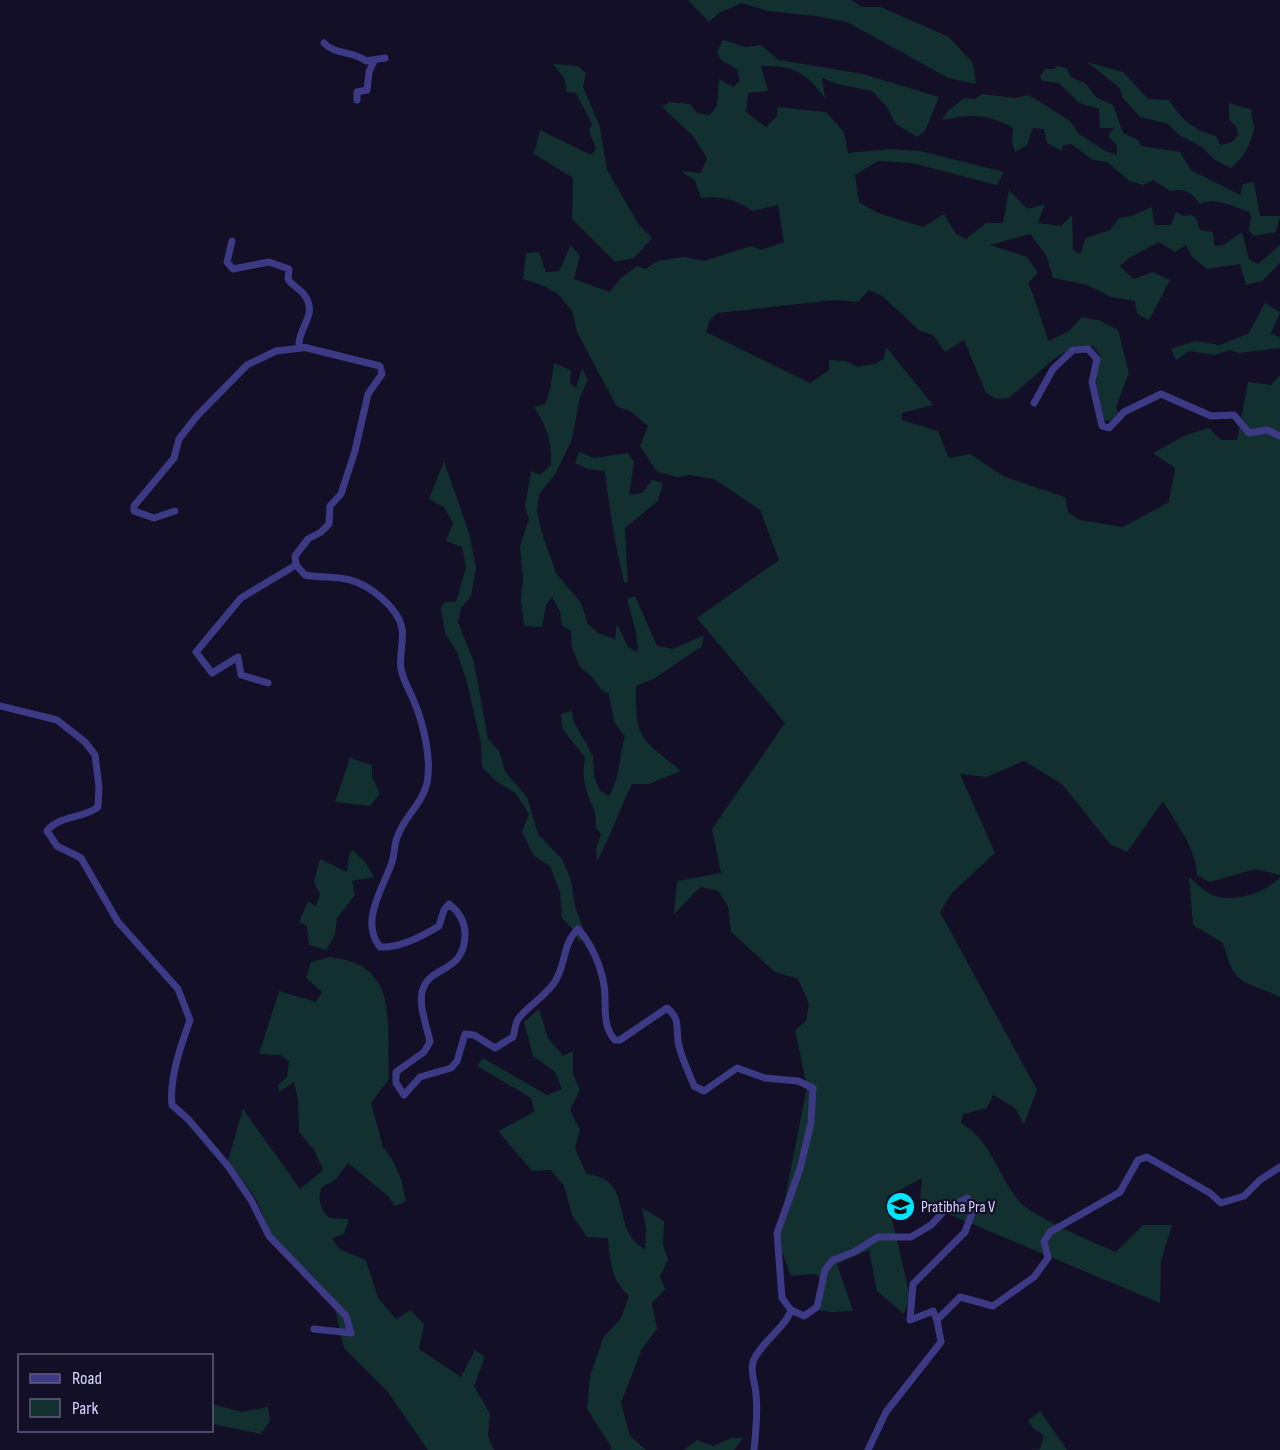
<svg xmlns="http://www.w3.org/2000/svg" width="1280" height="1450" font-family="'Sofia Sans Condensed',sans-serif">
	<style>
		.green { fill: #12302f }
		.lines { fill: none; stroke-linecap: round; stroke-linejoin: round }
		.minor { stroke: #3d3a85; stroke-width: 7 }
		.labels { text-anchor: middle; dominant-baseline: central; stroke-width: 4.5; stroke-linejoin: round; paint-order: stroke }
		.poi-label { font-size: 16px; fill: #d9d4ff; stroke: #130f26; text-anchor: start }
	</style>
	<rect width="100%" height="100%" fill="#130f26"/>
	<g class="green">
		<path d="M688,0H851L862,7H881L949,37L973,63L976,84L948,78L847,22L816,16L768,11L741,3L719,13L709,22Z"/>
		<path d="M723,40L746,47L761,45L779,60L863,74L939,97L925,131L917,137L896,124L886,106L872,91L837,84L822,78L825,98C804,71 795,66 761,66L768,91L748,93L746,112L766,127L777,116V107L826,112L844,132L848,153L890,149L920,151L1004,172L997,185L912,163L878,161L855,175L859,202L878,213L923,227L944,214L956,234L966,239L986,223H1003L1009,190L1027,209L1045,204L1038,223L1061,226L1072,215L1073,250L1080,254L1086,238L1110,230L1119,218L1131,216L1152,207L1154,225H1171L1176,212L1184,216L1191,215L1196,218L1200,230L1213,232L1214,246L1223,245L1242,232L1249,259L1258,264L1280,245V263L1262,281L1246,285L1240,264L1207,269L1192,257L1186,245L1175,252L1159,242L1129,258L1120,266L1133,279L1153,272L1170,280L1149,320L1137,314L1135,301L1111,297L1087,285L1053,278L1046,255L1030,234L990,245L1027,257L1038,273L1028,283C1037,302 1041,321 1049,341L1069,331L1082,317L1101,321L1118,330L1129,373L1116,407L1118,413L1110,421L1104,420L1096,382L1100,355L1093,346H1075L1054,359L1009,398L997,399L986,393L964,340L945,352L933,335L920,331L882,296L869,290L858,302L835,300L718,313L710,320L706,332L810,383L829,370V360L846,361L858,367L877,363L884,358L886,347L933,405L902,413V420L938,431L949,458L970,454L1005,477L1065,497L1068,512L1080,520L1123,527L1169,502L1175,468L1153,453L1186,435L1209,428L1221,440H1237L1248,382L1271,385L1280,375V875L1255,869L1210,882L1197,875C1196,848 1176,823 1163,801L1127,852L1110,844L1062,784L1024,761L987,777L960,774L995,853L952,893L940,912L1037,1090L1024,1124L1014,1107L993,1095L987,1108L963,1114L961,1123C992,1142 996,1172 1018,1200C1029,1215 1096,1244 1116,1252L1143,1225H1172L1161,1261L1160,1303L920,1202L922,1178L887,1197L910,1296L904,1314L877,1291L869,1250L837,1264L853,1311L831,1312L812,1309L825,1282L815,1274L791,1276L777,1239L807,1087L795,1030L806,1021L809,1004L798,979L775,972L731,932L728,906L718,891L700,887L674,914L677,881L721,873L712,829L785,723L697,618L779,560L760,510L714,479L689,475L678,477L657,472L640,446L648,426L630,411L617,407L577,332L572,311L558,294L544,286L523,279L526,253L539,252L546,272L559,271L571,245L580,256L574,279L610,292L620,279L637,266L645,269L658,261L684,257L704,261L751,246L761,250L784,242L778,205L753,211C736,200 721,195 701,198L695,181L681,171L701,173L707,158L693,136L662,107L669,102L690,104L697,113L710,115L717,106L719,79L733,87L740,81L737,69L721,60L717,52Z"/>
		<path d="M1087,62L1123,72L1148,99L1169,100C1183,121 1192,129 1216,136L1220,145L1232,142L1238,135L1237,128L1229,119V103L1252,110C1250,117 1255,122 1254,129C1251,144 1243,159 1231,168L1215,160L1202,147L1179,135L1168,124L1140,117L1122,97L1120,88Z"/>
		<path d="M553,64L578,66L586,73L583,87L600,127L607,170L639,225L652,238L634,258L615,262L572,219L573,178L534,154L540,130L591,155L596,149L589,131L592,124L576,93L567,92L564,78Z"/>
		<path d="M1057,66L1066,68L1071,77L1085,83L1097,98L1113,105L1123,133L1138,140L1141,146L1180,152L1191,170L1240,195L1243,184L1254,182L1260,216H1280L1276,232L1253,236L1249,230L1251,218L1249,212C1234,207 1215,196 1200,204C1191,192 1185,188 1170,191L1153,180L1143,185L1129,181L1107,162L1093,160L1071,144L1064,145L1061,151L1047,143L1044,129L1033,128L1027,145L1015,152L1012,141L1013,128C987,113 971,114 942,120L948,111L964,98L975,99L982,94L1015,98L1029,95L1070,121L1079,134L1105,151L1117,155V146L1108,136L1114,128H1100L1099,109L1079,103L1059,83L1042,81L1040,76L1045,69H1055Z"/>
		<path d="M1265,303L1280,312L1271,334L1280,337V348L1239,353L1229,350L1215,355L1189,351L1176,360L1171,349L1195,341L1220,345L1249,333Z"/>
		<path d="M554,363L571,370L570,383L576,388L582,368L588,380L580,397L572,439L555,475L539,494L537,510L541,530L556,573L581,603L588,624L598,633L615,639L617,624L628,647L638,652L636,632L627,599L635,596L657,646L673,649L704,635L702,646L655,678L636,686C635,741 641,738 681,771L649,784H632C619,810 611,836 597,861L596,849L601,834L595,827C598,813 592,808 588,795C583,782 583,770 585,757L563,730L561,714L572,711L574,722L593,756L594,776L600,791L609,796C620,777 619,757 625,736L614,722L609,694L601,690L592,677L580,667L572,648L571,631L562,626L560,611L552,597L546,605L542,627L524,626L521,601L523,580L520,546L529,519L525,507L531,471L540,475L551,465C552,442 547,426 534,407L545,404L550,390Z"/>
		<path d="M579,452L594,458L628,453L634,462L629,495L642,493L652,480L663,483L658,501L625,528L628,583L624,582C615,544 609,508 605,471L588,469L575,463Z"/>
		<path d="M444,461L470,536L476,568L471,596L461,608L458,622L474,662L488,739L499,751L505,771L527,797L538,834L562,859L571,880L575,906L583,928L580,943L574,930L562,918L560,892L550,866L534,856L522,832L529,814L516,794L496,781L482,767L481,743L467,683L457,652L445,633L441,608L445,602H456L466,567L462,547L446,541L453,523L444,507L429,499Z"/>
		<path d="M350,758L372,765V777L380,794L370,806L335,802Z"/>
		<path d="M353,850L366,863L374,877L352,881L355,895L337,918L335,935L326,950L309,945L307,926L299,922L308,901L316,906L320,894L314,882L320,859L347,872L349,855Z"/>
		<path d="M1189,877C1196,883 1205,892 1212,895C1235,903 1263,893 1280,878V997C1243,979 1235,988 1223,943L1193,925Z"/>
		<path d="M330,957C403,965 385,1026 389,1079L371,1103L383,1147L392,1159L401,1179L406,1201L395,1206L388,1196L348,1163L335,1180L322,1187C317,1198 320,1209 329,1218L349,1219L344,1234L332,1238L339,1249L366,1260L378,1298L396,1319L411,1310L424,1325L419,1349L461,1377L475,1350L485,1357L474,1386L490,1414L488,1436L494,1450H428L387,1391L344,1348L332,1296L271,1234L256,1199L228,1160L243,1109L300,1189L323,1170L314,1150L299,1132L298,1099L294,1082L279,1092L278,1085L287,1077L289,1061L280,1055L259,1054L279,991L316,1002L322,992L306,978L311,962Z"/>
		<path d="M539,1009L548,1038L563,1056L573,1051V1075L580,1090L570,1110L580,1130L575,1148L586,1173C597,1176 609,1179 615,1190C625,1210 621,1237 645,1249L646,1228L642,1208L664,1221L663,1245L668,1260L660,1276L665,1289L652,1303L657,1329L642,1349L621,1403L630,1436L646,1450H609L612,1448L587,1409L590,1376L603,1338L621,1318L629,1296C611,1280 610,1261 608,1238L587,1237L572,1215L564,1186L551,1170L532,1171L498,1131L534,1112L531,1098L477,1066L483,1058L547,1095L562,1089L555,1072L533,1056L524,1022Z"/>
		<path d="M212,1404L242,1412L268,1407L270,1421L261,1434L212,1424Z"/>
		<path d="M1040,1411L1067,1450H1034L1040,1449L1044,1435L1034,1429L1028,1420Z"/>
		<path d="M732,1438H743L734,1450H684L697,1440L713,1446Z"/>
	</g>
	<g class="lines">
		<g class="minor">
			<path d="M324,43C335,55 354,51 366,61L385,58"/>
			<path d="M357,100V92L367,90L369,72L374,61"/>
			<path d="M232,241L227,262L233,269L269,262L289,269L288,279C293,287 301,289 305,296C318,315 298,327 299,346L380,366L382,374L368,394L355,451L341,494L330,506L329,524L321,532L308,539L295,556L296,565L305,575C320,578 336,576 350,580C370,585 398,608 402,628C404,641 399,656 401,669C403,680 409,689 413,699C423,722 432,758 427,783C422,804 405,816 398,835C394,843 395,853 392,862C384,887 359,921 380,947C400,948 423,936 439,926L444,910L449,904C458,911 464,920 465,931C466,976 429,963 422,992C419,1008 427,1026 430,1042L424,1052L396,1072V1083L404,1095L420,1077L451,1068L457,1061L465,1034L474,1035L495,1048L513,1037C515,1032 515,1023 518,1019C526,1008 545,996 554,983C566,967 562,944 578,929C591,943 601,966 604,985C607,1002 601,1026 615,1040H620L667,1008C680,1019 676,1025 678,1041C680,1056 689,1072 694,1086L704,1091L737,1068L765,1078L798,1081L813,1088L811,1123L800,1169L777,1233L782,1298L791,1310"/>
			<path d="M1034,403L1053,369L1073,350L1088,349L1097,359L1092,382L1102,426L1109,428L1124,412L1161,394L1211,416L1234,415L1249,433L1267,430L1280,436"/>
			<path d="M175,511L154,518L134,511V506L174,458L179,439L197,416L247,365L276,351L302,348"/>
			<path d="M268,683L241,675L238,657L212,673L196,652L241,598L296,565"/>
			<path d="M0,706L57,720L85,742L95,755L99,787L98,807C83,819 59,815 47,831L57,846L81,858L118,922L178,989L190,1020C181,1045 169,1079 172,1105L188,1119L228,1166L251,1200L269,1236L346,1316L351,1333L314,1329"/>
			<path d="M754,1450C756,1431 758,1413 756,1394C755,1382 750,1373 753,1362C759,1344 787,1326 791,1310L804,1316L817,1307L825,1270L833,1260L854,1252L878,1237H911L931,1225L946,1209L967,1198L974,1208L965,1232L913,1284L910,1320L933,1311L937,1320"/>
			<path d="M868,1450L886,1412L941,1342L937,1320L960,1297L993,1306L1034,1277L1048,1258L1044,1242L1050,1232L1120,1192L1138,1160L1147,1157L1210,1193L1221,1203L1244,1196L1260,1180L1280,1167"/>
		</g>
	</g>
	<defs>
		<symbol id="school-disc" viewBox="-11 -11 22 22"><circle r="9.5" fill="#00e5ff" stroke="#130f26"/><path d="M0-5L7-2L0 1L-7-2ZM-4 1L0 2.5L4 1V4Q0 6-4 4Z" fill="#111"/></symbol>
	</defs>
	<g fill-rule="evenodd">
		<use href="#school-disc" x="884" y="1190" width="33" height="33"/>
	</g>
	<g class="labels">
		<g class="poi-label">
			<text x="921" y="1207">Pratibha Pra V</text>
		</g>
	</g>
	<rect x="18" y="1354" width="195" height="78" fill="#130f26" stroke="#625e7d" stroke-width="1.5"/>
	<rect x="30" y="1374" width="30" height="9" fill="#3d3a85" stroke="#625e7d" stroke-width="1.5"/>
	<text x="72" y="1384" font-size="18" fill="#d9d4ff">Road</text>
	<rect x="30" y="1399" width="30" height="18" fill="#12302f" stroke="#625e7d" stroke-width="1.5"/>
	<text x="72" y="1414" font-size="18" fill="#d9d4ff">Park</text>
</svg>
